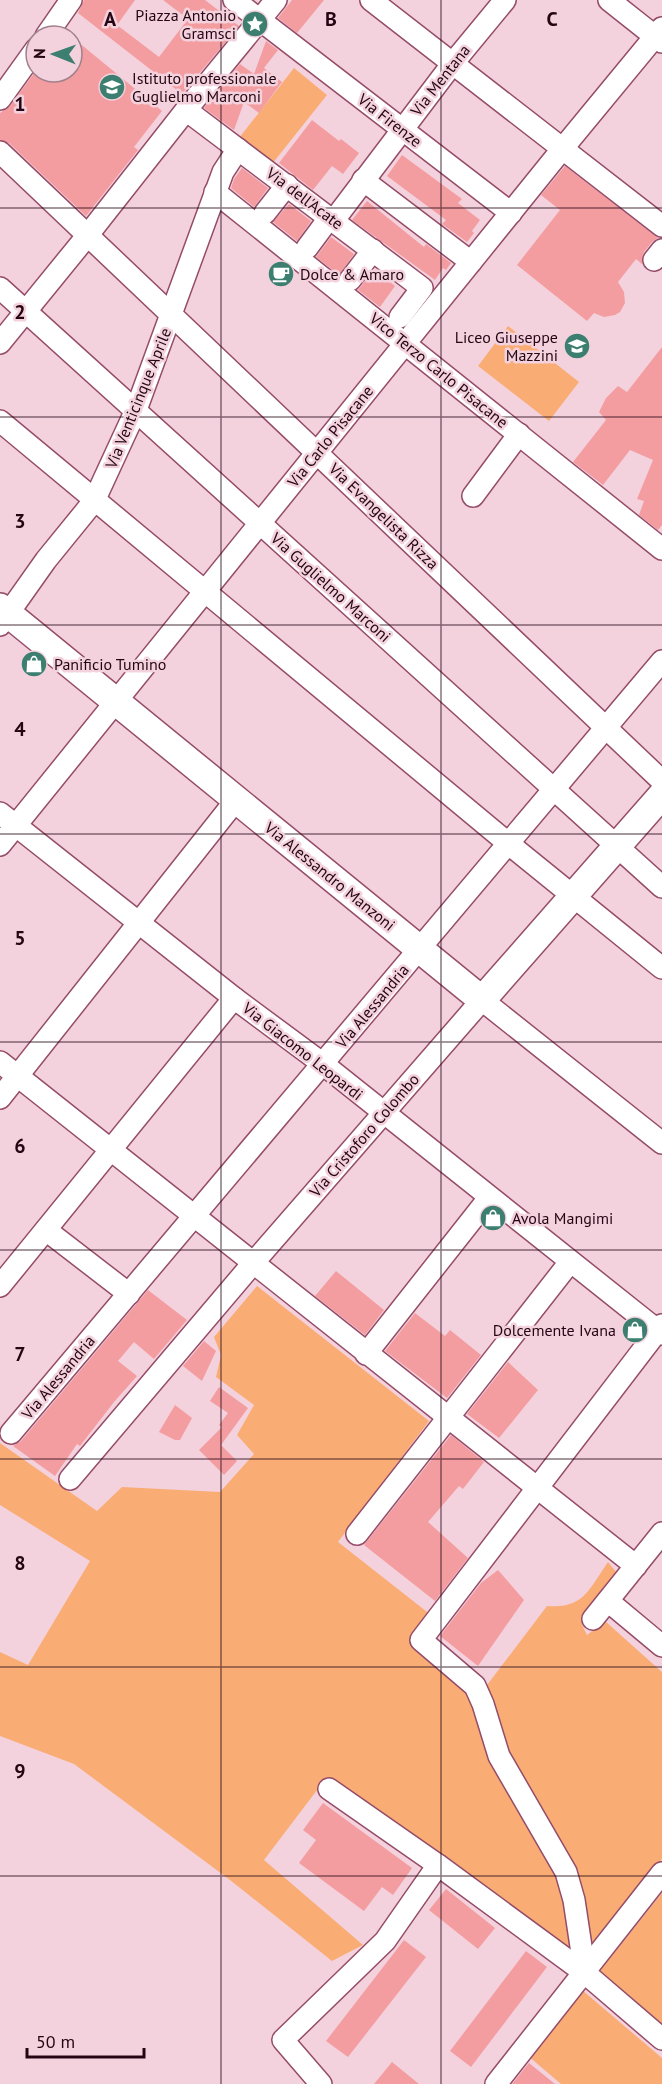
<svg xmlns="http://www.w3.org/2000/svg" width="662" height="2084" font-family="'PT Sans',sans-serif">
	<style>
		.green { fill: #f9ad75 }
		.building { fill: #f39da1 }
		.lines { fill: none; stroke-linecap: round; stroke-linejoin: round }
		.minor-casing { stroke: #954c69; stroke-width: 24 }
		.major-casing { stroke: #954c69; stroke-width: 30 }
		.minor { stroke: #fff; stroke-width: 21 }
		.major { stroke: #fff; stroke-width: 27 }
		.grid { fill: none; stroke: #230612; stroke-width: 1.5; stroke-opacity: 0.55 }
		.labels { text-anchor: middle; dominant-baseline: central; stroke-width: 5; stroke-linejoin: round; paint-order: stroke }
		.poi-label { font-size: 16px; fill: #230612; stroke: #f4d2dd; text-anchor: start }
		.street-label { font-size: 16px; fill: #230612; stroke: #f4d2dd }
		.grid-label { font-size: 20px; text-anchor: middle; font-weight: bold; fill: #230612; stroke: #f4d2dd; stroke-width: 5; stroke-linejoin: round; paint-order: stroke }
	</style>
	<rect width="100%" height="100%" fill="#f4d2dd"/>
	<g class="green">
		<path d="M294,68L327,95L272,164L239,138Z"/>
		<path d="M508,326L579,382L549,421L478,366Z"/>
		<path d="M257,1286L429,1421L338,1542L431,1615L415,1631L484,1689L547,1606C584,1609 589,1589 608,1562L617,1573L582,1615V1625L587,1635L605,1621L662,1672V1859L591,1952L574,1955L327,1777L264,1860L363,1945L332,1961L230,1880L74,1764L0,1736V1652L28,1665L90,1561L0,1505V1443L97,1511L122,1487L220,1492L254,1454L237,1435L254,1405L216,1377L221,1355L214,1337Z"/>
		<path d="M662,1893V2025L599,1972Z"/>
		<path d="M582,1990L662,2058V2084H561L527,2055Z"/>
	</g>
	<g class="building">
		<path d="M84,0H135L117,25L159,57L188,19L163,0H205L239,26L182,94L78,13Z"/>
		<path d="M292,0H324L297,33L278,18Z"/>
		<path d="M72,37L162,111L134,147L138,150L86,216L9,143L0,140V113L10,106L35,72H72Z"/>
		<path d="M266,41L278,50L264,68L282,82L259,113L244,102L234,130L204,108L240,64L254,74Z"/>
		<path d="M312,120L339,141L341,139L359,153L343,174L332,166L313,190L279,163Z"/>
		<path d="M402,155L462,199L458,203L480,220L472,231L474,233L467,242L442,224L446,220L387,176Z"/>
		<path d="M565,166L658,238L652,242L644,252L642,258V264L636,259L618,282L624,292L625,303L620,312L615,315L604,317L594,313L587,321L517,265L560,210L541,195Z"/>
		<path d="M242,168L268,188L254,207L231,188L234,179Z"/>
		<path d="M367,201L424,247L426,244L451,263L446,270L443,268L435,280L352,220Z"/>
		<path d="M289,204L311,221L297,241L273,222Z"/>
		<path d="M331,237L354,254L339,275L316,257Z"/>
		<path d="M374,270L395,286L380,307L358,290Z"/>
		<path d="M662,347V525L658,530L639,515L644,501L637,499L653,460L630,450L603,485L573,462L606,420L599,412L606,398L618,386L627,392Z"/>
		<path d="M336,1271L384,1310L365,1335L315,1296Z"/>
		<path d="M148,1290L187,1320L154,1359L134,1342L118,1361L137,1376L114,1402L80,1446L77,1444L55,1476L13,1446L21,1441Z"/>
		<path d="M415,1313L445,1336L450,1330L481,1355L447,1398L385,1351Z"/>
		<path d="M204,1341L216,1351L202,1381L183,1366Z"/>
		<path d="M508,1362L538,1390L499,1438L467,1414Z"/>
		<path d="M219,1387L248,1408L221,1445L237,1461L224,1475L199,1450L222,1427L219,1425L228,1413L210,1401Z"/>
		<path d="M175,1405L192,1418L180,1440H175L159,1432Z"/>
		<path d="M451,1435L484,1462L463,1489L459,1486L428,1522L468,1558L435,1601L364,1545Z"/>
		<path d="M498,1570L524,1600L478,1666L440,1636L481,1583Z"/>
		<path d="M323,1803L412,1868L393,1895L382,1887L364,1911L299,1863L316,1840L303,1830Z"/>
		<path d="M446,1889L495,1928L478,1949L429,1910Z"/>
		<path d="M404,1940L426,1957L348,2057L326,2041Z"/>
		<path d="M526,1951L547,1967L471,2067L450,2051Z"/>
		<path d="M392,2062L419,2084H374Z"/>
		<path d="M529,2063L555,2084H512Z"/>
	</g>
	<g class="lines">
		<defs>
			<g id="minor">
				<path d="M234,0L511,213"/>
				<path d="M371,0L662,226"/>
				<path d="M609,0L662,42"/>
				<path d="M46,36L71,0"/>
				<path d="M0,99L36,49"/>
				<path d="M186,110L422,288L400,317"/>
				<path d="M0,152L662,781"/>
				<path d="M363,180L471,262"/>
				<path d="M215,192L662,549"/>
				<path d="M265,213L287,185"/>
				<path d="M334,220L453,63L505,0"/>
				<path d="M307,248L330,217"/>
				<path d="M654,260L662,250"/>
				<path d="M350,280L373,250"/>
				<path d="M0,288L662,887"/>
				<path d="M0,343L87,236L186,110L276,0"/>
				<path d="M0,421L509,844L662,968"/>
				<path d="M473,496L519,434"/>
				<path d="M0,625L46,560L94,501L136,410L223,172L238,149"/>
				<path d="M0,813L234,998L323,1064L662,1334"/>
				<path d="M0,845L563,148L662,28"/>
				<path d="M0,1062L636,1566"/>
				<path d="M0,1098L236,800"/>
				<path d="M46,1230L129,1294"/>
				<path d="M0,1286L234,998"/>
				<path d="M366,1354L489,1198"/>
				<path d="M11,1433L662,661"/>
				<path d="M70,1479L254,1262L482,1000L662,1143"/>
				<path d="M357,1534L570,1262"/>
				<path d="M608,1601L662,1646"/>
				<path d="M593,1619L662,1533"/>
				<path d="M329,1789L438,1865L585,1973L662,2039"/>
				<path d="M585,1973L574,1900L566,1872L499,1756L483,1704L475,1686L421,1640L662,1325"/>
				<path d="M321,2084L283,2040L385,1941L438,1865"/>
				<path d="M496,2084L662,1873"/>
			</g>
			<path id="major" d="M0,607L482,1000L662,795"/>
		</defs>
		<use href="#minor" class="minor-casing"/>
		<use href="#major" class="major-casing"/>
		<use href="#minor" class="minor"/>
		<use href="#major" class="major"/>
	</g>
	<path class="grid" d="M221,0V2084M441,0V2084M0,208H662M0,417H662M0,625H662M0,834H662M0,1042H662M0,1250H662M0,1459H662M0,1667H662M0,1876H662"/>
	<defs>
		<symbol id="sight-disc" viewBox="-11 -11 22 22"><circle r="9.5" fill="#3c7e6f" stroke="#f4d2dd"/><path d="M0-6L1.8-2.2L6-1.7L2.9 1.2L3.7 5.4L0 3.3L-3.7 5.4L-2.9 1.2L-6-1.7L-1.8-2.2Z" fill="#fff"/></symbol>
		<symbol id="school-disc" viewBox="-11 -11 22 22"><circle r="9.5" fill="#3c7e6f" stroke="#f4d2dd"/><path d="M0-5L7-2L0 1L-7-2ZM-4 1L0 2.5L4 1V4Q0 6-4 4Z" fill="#fff"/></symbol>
		<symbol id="cafe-disc" viewBox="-11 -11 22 22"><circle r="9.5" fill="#3c7e6f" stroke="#f4d2dd"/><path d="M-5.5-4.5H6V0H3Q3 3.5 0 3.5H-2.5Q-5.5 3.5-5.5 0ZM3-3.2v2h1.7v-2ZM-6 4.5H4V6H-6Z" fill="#fff"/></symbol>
		<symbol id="shop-disc" viewBox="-11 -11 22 22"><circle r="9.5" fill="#3c7e6f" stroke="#f4d2dd"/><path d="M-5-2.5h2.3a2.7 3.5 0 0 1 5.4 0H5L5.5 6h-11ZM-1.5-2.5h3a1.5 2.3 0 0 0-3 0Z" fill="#fff"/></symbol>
	</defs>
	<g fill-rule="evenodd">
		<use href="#sight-disc" x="240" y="9" width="30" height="30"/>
		<use href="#school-disc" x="97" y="72" width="30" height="30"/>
		<use href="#cafe-disc" x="266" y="259" width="30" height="30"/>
		<use href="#school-disc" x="562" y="331" width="30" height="30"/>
		<use href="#shop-disc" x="19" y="649" width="30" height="30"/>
		<use href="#shop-disc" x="478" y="1203" width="30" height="30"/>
		<use href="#shop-disc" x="620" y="1315" width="30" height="30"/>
	</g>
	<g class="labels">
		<g class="poi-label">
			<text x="236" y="15" text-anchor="end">Piazza Antonio<tspan x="236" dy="18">Gramsci</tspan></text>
			<text x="132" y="78">Istituto professionale<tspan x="132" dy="18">Guglielmo Marconi</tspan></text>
			<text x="300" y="274">Dolce &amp; Amaro</text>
			<text x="558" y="337" text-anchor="end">Liceo Giuseppe<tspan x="558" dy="18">Mazzini</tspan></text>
			<text x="54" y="664">Panificio Tumino</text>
			<text x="512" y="1218">Avola Mangimi</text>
			<text x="616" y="1330" text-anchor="end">Dolcemente Ivana</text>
		</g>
		<g class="street-label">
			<text transform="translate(440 80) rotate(-52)">Via Mentana</text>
			<text transform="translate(390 120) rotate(38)">Via Firenze</text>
			<text transform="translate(305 198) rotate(37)">Via dell'Acate</text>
			<text transform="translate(439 370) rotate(39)">Vico Terzo Carlo Pisacane</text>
			<text transform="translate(138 398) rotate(-68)">Via Venticinque Aprile</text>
			<text transform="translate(330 436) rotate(-51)">Via Carlo Pisacane</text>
			<text transform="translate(384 516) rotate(44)">Via Evangelista Rizza</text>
			<text transform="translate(331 587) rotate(42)">Via Guglielmo Marconi</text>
			<text transform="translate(330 876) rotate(39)">Via Alessandro Manzoni</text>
			<text transform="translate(372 1006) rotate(-50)">Via Alessandria</text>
			<text transform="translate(303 1051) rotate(38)">Via Giacomo Leopardi</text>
			<text transform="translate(364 1135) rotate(-49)">Via Cristoforo Colombo</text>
			<text transform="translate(58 1377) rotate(-50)">Via Alessandria</text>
		</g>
	</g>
	<g class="grid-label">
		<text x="110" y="26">A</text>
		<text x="331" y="26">B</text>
		<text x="552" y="26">C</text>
		<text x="20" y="111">1</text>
		<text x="20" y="319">2</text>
		<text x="20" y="528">3</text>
		<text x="20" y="736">4</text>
		<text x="20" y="945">5</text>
		<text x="20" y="1153">6</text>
		<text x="20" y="1361">7</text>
		<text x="20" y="1570">8</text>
		<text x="20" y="1778">9</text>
	</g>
	<g transform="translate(54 54) rotate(271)"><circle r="28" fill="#f4d2dd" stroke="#a0808c" stroke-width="1.5"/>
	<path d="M0-4.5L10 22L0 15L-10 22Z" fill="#3c7e6f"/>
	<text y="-9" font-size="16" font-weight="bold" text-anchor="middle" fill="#230612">N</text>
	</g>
	<path d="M27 2048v9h117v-9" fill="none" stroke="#230612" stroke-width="3"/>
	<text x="36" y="2048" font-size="18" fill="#230612" stroke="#f4d2dd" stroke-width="4.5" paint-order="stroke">50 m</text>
</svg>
